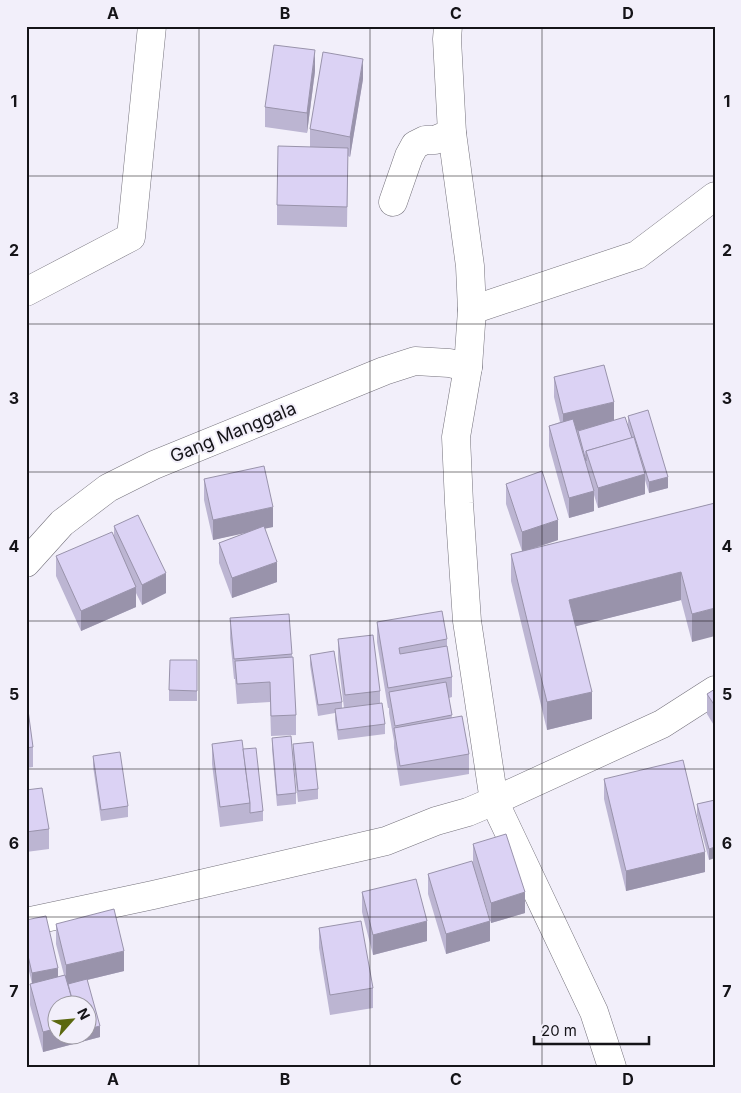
<svg xmlns="http://www.w3.org/2000/svg" width="741" height="1093" font-family="Inter,sans-serif">
	<style>
		.lines { fill: none; stroke-linecap: round; stroke-linejoin: round }
		.minor-casing { stroke: #75727c; stroke-width: 29 }
		.minor { stroke: #fff; stroke-width: 28 }
		.wall { fill: #bcb5d2 }
		.shaded-wall { fill: #9993ab }
		.building { fill: #dbd2f4; stroke: #9993ab }
		.grid { fill: none; stroke: #151418; stroke-width: 1; stroke-opacity: 0.55 }
		.labels { text-anchor: middle; dominant-baseline: central; stroke-width: 4; stroke-linejoin: round; paint-order: stroke }
		.street-label { font-size: 18px; fill: #151418; stroke: #f2effa }
		.neatline { fill: none; stroke: #151418; stroke-width: 2 }
		.grid-label { font-size: 16px; text-anchor: middle; font-weight: bold; fill: #151418 }
	</style>
	<rect width="100%" height="100%" fill="#f2effa"/>
	<g class="lines">
		<defs>
			<g id="minor">
				<path d="M448,26L447,39L452,133L470,266L472,310L468,367L456,437L459,503L467,621L494,801L594,1012L612,1067"/>
				<path d="M393,202L409,156L415,145L425,140H435L452,133"/>
				<path d="M26,292L131,237L152,26"/>
				<path d="M472,310L637,255L715,196"/>
				<path d="M26,563L62,523L108,488L154,465L384,371L415,361L449,363L468,367"/>
				<path d="M26,922L153,895L386,841L436,821L468,812L494,801L662,724L715,690"/>
			</g>
		</defs>
		<use href="#minor" class="minor-casing"/>
		<use href="#minor" class="minor"/>
	</g>
	<g class="wall">
		<path d="M315,71L307,133L265,127V107Z"/>
		<path d="M363,79L350,157L348,156L347,227L277,225V205L310,147V129Z"/>
		<path d="M554,377L614,420L632,438L628,427V416L668,488L649,493L645,480V494L598,508L594,495V511L569,518L549,446V426L560,422L554,397Z"/>
		<path d="M204,479L273,527L265,528L277,582L232,598L219,563V543L251,531L213,540L204,500Z"/>
		<path d="M506,484L558,540L535,548L715,503L692,642L681,600L576,626L592,719L547,730L511,581V554L522,551L506,504Z"/>
		<path d="M114,526L166,593L142,605L136,593V607L81,631L56,576V556L114,537Z"/>
		<path d="M230,618L292,654L296,715V735L271,736L270,702L237,704L235,679H234L230,638Z"/>
		<path d="M377,622L447,639V647L452,677V697L449,698L452,718L469,754V774L400,786L394,748V741L389,713V708H388L377,642Z"/>
		<path d="M338,639L380,691V703L385,724V734L338,740L335,720V713L318,716L310,665V655L342,702V708H344L338,659Z"/>
		<path d="M197,660V701H169V690Z"/>
		<path d="M715,689V727L707,714V694Z"/>
		<path d="M26,710L33,747V767L26,768Z"/>
		<path d="M272,738L296,793V804L277,806L272,749Z"/>
		<path d="M212,744L243,749L263,811V821L220,827L212,764Z"/>
		<path d="M293,744L318,789V799L298,802L293,755Z"/>
		<path d="M93,756L128,806V817L101,821L93,766Z"/>
		<path d="M604,779L705,872L626,891L604,799Z"/>
		<path d="M26,790L49,829V849L26,852Z"/>
		<path d="M715,800L709,860L697,815V804Z"/>
		<path d="M473,844L525,913L491,923L477,877L490,941L446,954L428,894V874L473,864Z"/>
		<path d="M362,892L427,941L373,955L362,912Z"/>
		<path d="M26,920L58,977L64,975L56,944V924L124,971L87,980L100,1037L43,1052L30,1005V984H32L26,958Z"/>
		<path d="M319,928L373,988V1008L330,1015L319,948Z"/>
	</g>
	<g class="shaded-wall">
		<path d="M315,50V71L307,133V113Z"/>
		<path d="M363,59V79L350,157V137Z"/>
		<path d="M614,402V422L563,434V414Z"/>
		<path d="M645,474V494L598,508V488Z"/>
		<path d="M668,477V488L649,493V482Z"/>
		<path d="M594,491V511L569,518V498Z"/>
		<path d="M273,507V527L213,540V520Z"/>
		<path d="M558,520V540L522,552V532Z"/>
		<path d="M277,562V582L232,598V578Z"/>
		<path d="M681,572V600L569,628V600Z"/>
		<path d="M166,573V593L142,605V585Z"/>
		<path d="M136,587V607L81,631V611Z"/>
		<path d="M715,608V636L692,642V614Z"/>
		<path d="M592,692V719L547,730V702Z"/>
		<path d="M715,847V858L709,860V849Z"/>
		<path d="M705,852V872L626,891V871Z"/>
		<path d="M525,892V913L491,923V903Z"/>
		<path d="M427,921V941L373,955V935Z"/>
		<path d="M490,921V941L446,954V934Z"/>
		<path d="M124,951V971L66,985V965Z"/>
		<path d="M58,968V978L32,984V973Z"/>
		<path d="M100,1026V1037L43,1052V1032L58,1028V1036H88V1029Z"/>
	</g>
	<g class="building">
		<path d="M274,45L315,50L307,113L265,107Z"/>
		<path d="M323,52L363,59L350,137L310,129Z"/>
		<path d="M278,146L348,148L347,207L277,205Z"/>
		<path d="M604,365L614,402L563,414L554,377Z"/>
		<path d="M648,410L668,477L649,482L628,416Z"/>
		<path d="M625,417L632,438L586,451V461L578,431Z"/>
		<path d="M573,419L594,491L569,498L549,426Z"/>
		<path d="M634,437L645,474L598,488L586,451Z"/>
		<path d="M264,466L273,507L213,520L204,479Z"/>
		<path d="M542,471L558,520L522,532L506,484Z"/>
		<path d="M715,503V608L692,614L681,572L569,600L592,692L547,702L511,554Z"/>
		<path d="M138,515L166,573L142,585L114,526Z"/>
		<path d="M264,526L277,562L232,578L219,543Z"/>
		<path d="M112,532L136,587L81,611L56,556Z"/>
		<path d="M442,611L447,639L399,648L400,654L447,646L452,677L388,688L377,622Z"/>
		<path d="M289,614L292,654L234,659L230,618Z"/>
		<path d="M373,635L380,691L345,695L338,639Z"/>
		<path d="M334,651L342,702L318,705L310,655Z"/>
		<path d="M293,657L296,715L271,716L270,682L237,684L235,661Z"/>
		<path d="M170,660H197V691L169,690Z"/>
		<path d="M446,682L452,715L395,726L389,692Z"/>
		<path d="M715,689V706L707,694Z"/>
		<path d="M382,703L385,724L338,730L335,709Z"/>
		<path d="M26,710H28L33,747L26,748Z"/>
		<path d="M462,716L469,754L400,766L394,728Z"/>
		<path d="M291,736L296,793L277,795L272,738Z"/>
		<path d="M242,740L250,803L220,807L212,744Z"/>
		<path d="M313,742L318,789L298,791L293,744Z"/>
		<path d="M256,748L263,811L250,813V803L243,749Z"/>
		<path d="M120,752L128,806L101,810L93,756Z"/>
		<path d="M683,760L705,852L626,871L604,779Z"/>
		<path d="M42,788L49,829L26,832V790Z"/>
		<path d="M715,800V847L709,849L697,804Z"/>
		<path d="M506,834L525,892L491,903L473,844Z"/>
		<path d="M472,861L490,921L446,934L428,874Z"/>
		<path d="M416,879L427,921L373,935L362,892Z"/>
		<path d="M114,909L124,951L66,965L56,924Z"/>
		<path d="M46,916L58,968L32,973L26,947V920Z"/>
		<path d="M361,921L373,988L330,995L319,928Z"/>
		<path d="M65,975L74,1006H58V1028L43,1032L30,984Z"/>
		<path d="M87,979L100,1026L88,1029V1006H74L68,984Z"/>
	</g>
	<path class="grid" d="M199,26V1067M370,26V1067M542,26V1067M26,176H715M26,324H715M26,472H715M26,621H715M26,769H715M26,917H715"/>
	<g class="labels">
		<g class="street-label">
			<text transform="translate(233 432) rotate(-22)">Gang Manggala</text>
		</g>
	</g>
	<rect width="741" height="1093" fill="none" stroke="#f2effa" stroke-width="55"/>
	<g transform="translate(72 1020) rotate(63)"><circle r="24" fill="#f2effa" stroke="#9a97a0"/>
	<path d="M0-4L9 19L0 12L-9 19Z" fill="#5b680f"/>
	<text y="-8" font-size="14" font-weight="bold" text-anchor="middle" fill="#151418">N</text>
	</g>
	<path d="M534 1036v8h115v-8" fill="none" stroke="#151418" stroke-width="2.5"/>
	<text x="541" y="1036" font-size="15" fill="#151418" stroke="#f2effa" stroke-width="4" paint-order="stroke">20 m</text>
	<rect x="28" y="28" width="686" height="1038" class="neatline"/>
	<g class="grid-label">
		<text x="113" y="19">A</text>
		<text x="285" y="19">B</text>
		<text x="456" y="19">C</text>
		<text x="628" y="19">D</text>
		<text x="14" y="107">1</text>
		<text x="727" y="107">1</text>
		<text x="14" y="256">2</text>
		<text x="727" y="256">2</text>
		<text x="14" y="404">3</text>
		<text x="727" y="404">3</text>
		<text x="14" y="552">4</text>
		<text x="727" y="552">4</text>
		<text x="14" y="700">5</text>
		<text x="727" y="700">5</text>
		<text x="14" y="849">6</text>
		<text x="727" y="849">6</text>
		<text x="14" y="997">7</text>
		<text x="727" y="997">7</text>
		<text x="113" y="1085">A</text>
		<text x="285" y="1085">B</text>
		<text x="456" y="1085">C</text>
		<text x="628" y="1085">D</text>
	</g>
</svg>
